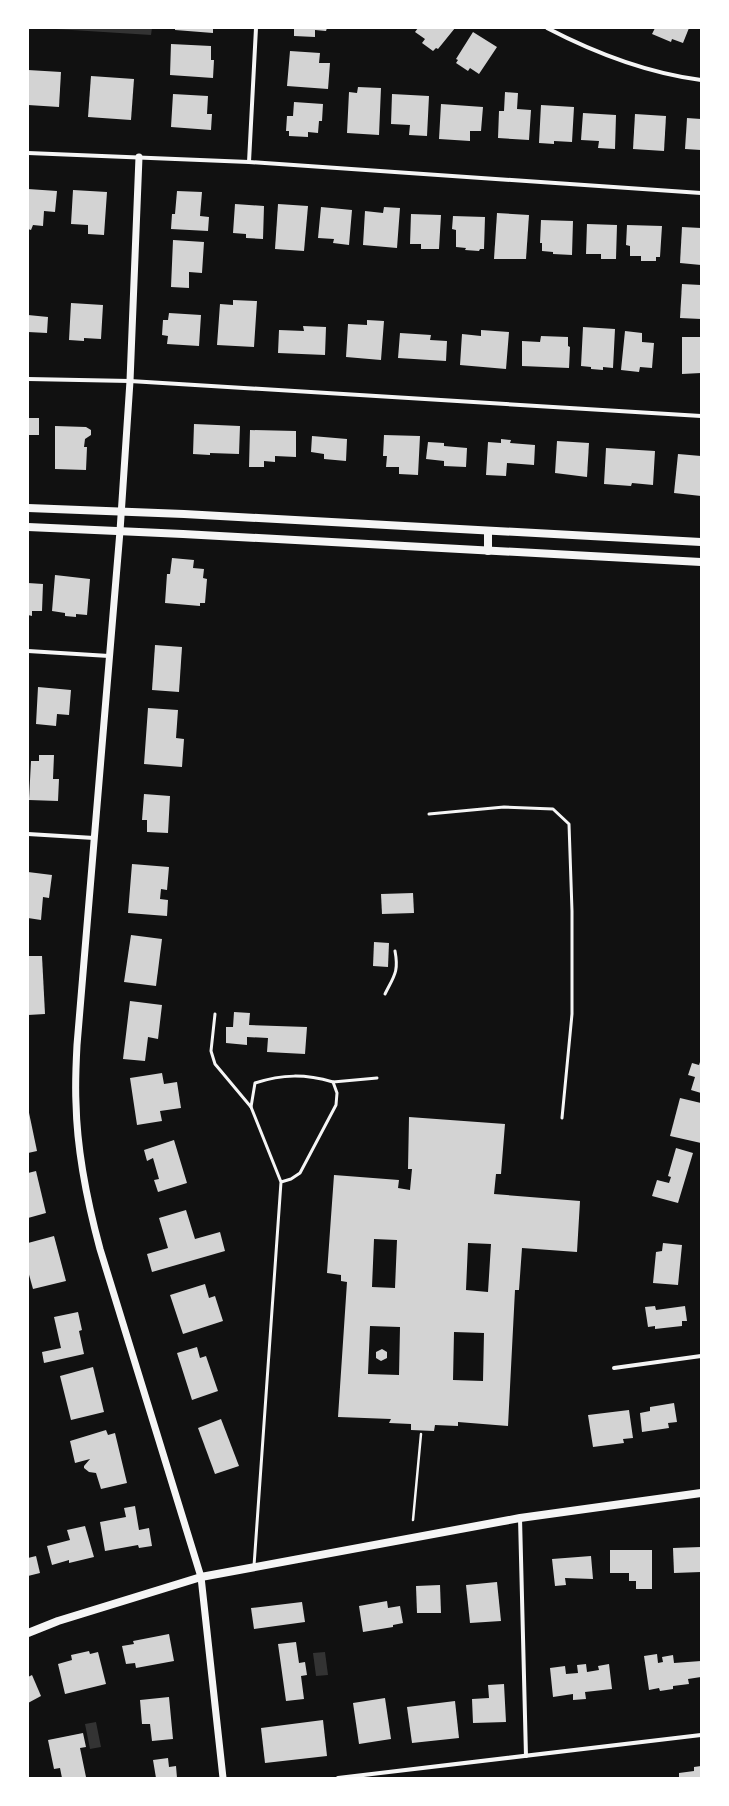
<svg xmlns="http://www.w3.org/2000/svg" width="729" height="1806" font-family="'Asap Condensed',sans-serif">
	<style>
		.water { fill: #333 }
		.building { fill: #d3d3d3; fill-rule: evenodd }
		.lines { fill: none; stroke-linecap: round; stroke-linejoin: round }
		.path { stroke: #f5f5f5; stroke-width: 2.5 }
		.service { stroke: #f5f5f5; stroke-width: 3 }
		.minor { stroke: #f5f5f5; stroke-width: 4 }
		.tertiary { stroke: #f5f5f5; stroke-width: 7 }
		.secondary { stroke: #f5f5f5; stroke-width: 8 }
	</style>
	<rect width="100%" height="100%" fill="#111"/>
	<g class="water">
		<path d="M40,28H152L151,35Z"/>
		<path d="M325,1652L328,1675L316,1676L313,1653Z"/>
		<path d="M96,1722L101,1747L90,1749L85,1724Z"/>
	</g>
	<g class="building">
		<path d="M175,28H213V33L175,30Z"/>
		<path d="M294,28H327L326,31L315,30V37L294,36Z"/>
		<path d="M418,28H455L438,49L436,48L433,51L422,43L425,39L415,32Z"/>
		<path d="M655,28H689L683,43L672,39L671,42L652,34Z"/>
		<path d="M473,32L497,47L479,74L470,68L468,71L456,63L458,60L456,59Z"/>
		<path d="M171,44L211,46V60H214L213,78L170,75Z"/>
		<path d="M290,51L320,53L319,63H330L328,89L287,86Z"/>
		<path d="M28,70L61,72L59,107L28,105Z"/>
		<path d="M91,76L134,79L131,120L88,117Z"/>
		<path d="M358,87L381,88L379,135L347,133L349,92L357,93Z"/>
		<path d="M505,92L518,93L517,109L531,110L529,140L498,138L499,111H504Z"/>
		<path d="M173,94L208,96L207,114H212L211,130L171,127Z"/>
		<path d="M392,94L429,96L427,136L409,135L410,125L391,124Z"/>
		<path d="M294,102L323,104L322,121H319L318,133L308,132V137L289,136V131H286L287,116H293Z"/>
		<path d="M441,104L483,107L481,131H470V141L439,139Z"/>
		<path d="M541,105L574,107L572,142L554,141V144L539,143Z"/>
		<path d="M583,113L616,115L615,149L598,148L599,141L581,140Z"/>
		<path d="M635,114L666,116L664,151L633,149Z"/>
		<path d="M687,118L701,119V150L685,149Z"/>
		<path d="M28,189L57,191L55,212L44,211L43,226L33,225L31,230L28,229Z"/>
		<path d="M73,190L107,192L104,235L88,234V225L71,224Z"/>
		<path d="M177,191L202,192L200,216L209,217L208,231L171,229L172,214H175Z"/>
		<path d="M235,204L264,206L263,239L246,238V234L233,233Z"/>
		<path d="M278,204L308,206L304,251L275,249Z"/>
		<path d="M321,207L352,210L349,245L333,243L334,239L318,238Z"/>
		<path d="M384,207L400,208L397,248L363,245L365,211L383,213Z"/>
		<path d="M497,213L529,215L526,259H494Z"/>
		<path d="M411,214L441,215L439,249H421V244H410Z"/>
		<path d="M453,216L485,217L484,249H480L479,251L465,250L466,248L456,247V230L452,229Z"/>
		<path d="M541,220L573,221L572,255L553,254V252L542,251V243H540Z"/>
		<path d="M587,224L617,225L616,259H601V254H586Z"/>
		<path d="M627,225L662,226L660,257H656V261H641V256H630V246L626,245Z"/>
		<path d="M682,227L701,228V265L680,263Z"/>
		<path d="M173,240L204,242L202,273L189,272V288L171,287Z"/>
		<path d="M682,284L701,285V319L680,318Z"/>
		<path d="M233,300L257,301L254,347L217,345L220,304L233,305Z"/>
		<path d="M71,303L103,305L101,339L84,338V341L69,340Z"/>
		<path d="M169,313L201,315L199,346L167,344L168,336L162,335L163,320H168Z"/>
		<path d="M28,315L48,317L47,333L28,332Z"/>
		<path d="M367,320L384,321L381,360L346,357L348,324L367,325Z"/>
		<path d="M303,326L326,327L325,355L278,353L279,330L304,331Z"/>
		<path d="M583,327L615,329L613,368L603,367V370L591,369V367L581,366Z"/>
		<path d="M481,330L509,332L506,369L460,365L462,334L481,336Z"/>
		<path d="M625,331L642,333V342L654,343L652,368L640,367L639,372L621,370Z"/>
		<path d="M400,333L431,335L430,340L447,341L446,361L398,358Z"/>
		<path d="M541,336L568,337V346L570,347L569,368L522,366V341L540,342Z"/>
		<path d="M682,337H701V373L682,374Z"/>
		<rect x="28" y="418" width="11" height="17"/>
		<path d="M194,424L240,426L239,454L210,453V455L193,454Z"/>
		<path d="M55,426L86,427L91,430V435L85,439L84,447H87L86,470L55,469Z"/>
		<path d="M250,430L296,431V457L275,456V462L264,461V467H249Z"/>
		<path d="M384,435L420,436L418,475L399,474V467H386L387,456H383Z"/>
		<path d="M312,436L347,439L346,461L324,459V454L311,452Z"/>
		<path d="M501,439L511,440L510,443L535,445L534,465L507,463L506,476L486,475L488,442L501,443Z"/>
		<path d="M557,441L589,443L587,477L555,473Z"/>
		<path d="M428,442L444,443V446L467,448L466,467L444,466V461L426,459Z"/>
		<path d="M606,448L655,451L653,485L632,483L631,486L604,484Z"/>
		<path d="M678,454L701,456V496L674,493Z"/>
		<path d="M172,558L194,560L193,568L204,569L203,578L207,579L205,603H200V606L165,603L167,574H170Z"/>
		<path d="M55,575L90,579L87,615L76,614V617L65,616V613L52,611Z"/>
		<path d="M28,583L43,584L42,611H32V616L28,615Z"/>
		<path d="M155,645L182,647L179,692L152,690Z"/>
		<path d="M38,687L71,690L69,715L57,714L56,726L36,724Z"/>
		<path d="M148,708L178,710L176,738L184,739L182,767L144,764Z"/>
		<path d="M39,755H54L53,779H59L58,801L29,800L31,761H39Z"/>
		<path d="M144,794L170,796L168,833L147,832V820H142Z"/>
		<path d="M132,864L169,867L167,890L161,889L160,899L168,900L167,916L128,913Z"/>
		<path d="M28,872L52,875L49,898L43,897L41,920L28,918Z"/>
		<path d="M413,893L414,913L382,914L381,894Z"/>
		<path d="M131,935L162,939L156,986L124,982Z"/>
		<path d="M374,942L389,943L388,967L373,966Z"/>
		<path d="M28,956H42L45,1014L28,1015Z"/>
		<path d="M130,1001L162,1005L158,1039L148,1037L145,1061L123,1059Z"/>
		<path d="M234,1012L250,1013L249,1025L307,1027L305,1054L267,1052L268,1038L247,1037V1045L226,1043V1027H233Z"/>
		<path d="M701,1059V1093L691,1090L695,1077L688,1075L692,1063L699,1065Z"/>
		<path d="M162,1073L164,1084L177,1082L181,1108L160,1111L162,1121L137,1125L130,1078Z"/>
		<path d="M680,1098L701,1103V1143L670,1136Z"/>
		<path d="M28,1108L37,1151L28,1153Z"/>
		<path d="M409,1117L505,1124L501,1174H496L494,1194L580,1201L577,1252L522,1248L519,1290H515L508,1426L458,1422V1426L435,1425L434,1431L411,1430V1424L389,1423L391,1419L338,1417L347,1282L341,1281V1275L327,1273L334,1175L399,1180L398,1188L410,1190L412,1169H408ZM374,1239L397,1240L395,1288L372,1287ZM468,1243L491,1244L488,1292L466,1290ZM370,1326L400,1327L399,1375L368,1374ZM454,1332L484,1333L483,1381L453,1380Z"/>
		<path d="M174,1140L187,1183L158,1192L154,1180L159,1179L153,1158L147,1161L144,1150Z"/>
		<path d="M676,1148L693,1153L678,1203L652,1196L657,1180L669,1183L671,1177L668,1176Z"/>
		<path d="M36,1171L46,1213L28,1218V1173Z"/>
		<path d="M186,1210L195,1239L220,1232L225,1251L152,1272L147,1254L168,1248L159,1218Z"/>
		<path d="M54,1236L66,1281L33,1289L28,1271V1243Z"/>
		<path d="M663,1243L682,1245L678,1285L653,1283L656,1252L662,1251Z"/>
		<path d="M205,1284L209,1298L215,1296L223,1321L183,1334L170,1295Z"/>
		<path d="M655,1306L656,1310L685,1306L687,1321H682V1326L655,1329V1326L648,1327L645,1307Z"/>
		<path d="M78,1312L82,1330L79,1331L84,1354L44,1363L42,1352L61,1348L54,1317Z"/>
		<path d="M197,1347L200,1358L206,1356L218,1391L192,1400L177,1353Z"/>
		<path d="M382,1349L387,1352V1358L381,1361L376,1358V1352Z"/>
		<path d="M93,1367L104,1412L71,1420L60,1376Z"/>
		<path d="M674,1403L677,1422L668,1423L669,1428L642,1432L640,1413L650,1411V1407Z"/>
		<path d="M629,1410L633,1438L623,1439L624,1443L593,1447L588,1415Z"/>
		<path d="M221,1419L239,1466L215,1474L198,1428Z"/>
		<path d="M106,1430L108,1435L115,1433L127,1483L101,1489L96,1473L89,1472L84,1468V1466L90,1459L75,1463L70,1441Z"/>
		<path d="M135,1506L139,1530L149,1528L152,1546L139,1548L138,1545L105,1551L100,1522L126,1517L124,1508Z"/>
		<path d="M85,1526L94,1557L69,1563V1560L52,1565L47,1546L70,1540L67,1530Z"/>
		<path d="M701,1547V1572L674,1573L673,1548Z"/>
		<path d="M610,1550H652V1589H636V1581H629V1573H610Z"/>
		<path d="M36,1556L40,1573L28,1576V1558Z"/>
		<path d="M591,1556L593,1579L565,1578L566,1585L555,1586L552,1559Z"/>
		<path d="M497,1582L501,1621L470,1623L466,1585Z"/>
		<path d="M440,1585L441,1613H417L416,1586Z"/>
		<path d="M387,1601L388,1608L400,1606L403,1623L393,1625V1627L363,1632L359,1606Z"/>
		<path d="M302,1602L305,1622L254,1629L251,1608Z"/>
		<path d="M169,1634L174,1661L136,1668L135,1663L126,1664L122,1646L134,1644L133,1641Z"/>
		<path d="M296,1642L299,1663L305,1662L307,1675L301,1676L304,1699L286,1701L278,1644Z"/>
		<path d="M89,1651L90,1654L98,1652L106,1684L65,1694L58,1664L72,1660L71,1655Z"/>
		<path d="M657,1654L658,1663L663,1662L662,1657L673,1655L674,1663L701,1661V1677L688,1679L689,1684L673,1686V1689L660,1691L659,1688L649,1690L644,1656Z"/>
		<path d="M586,1664L587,1672L599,1670L598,1666L609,1664L612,1689L585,1692L586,1699L573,1700V1694L553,1697L550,1668L565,1666L566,1674L578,1673L577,1665Z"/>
		<path d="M32,1675L41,1696L28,1703V1677Z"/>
		<path d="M504,1684L506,1722L473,1723L472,1699L489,1698L488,1685Z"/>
		<path d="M169,1697L173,1739L152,1741L150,1724H142L140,1700Z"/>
		<path d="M385,1698L391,1739L359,1744L353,1703Z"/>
		<path d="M455,1701L459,1738L412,1743L407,1707Z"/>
		<path d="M323,1720L327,1756L265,1763L261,1728Z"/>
		<path d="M83,1733L86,1747L80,1748L86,1777L62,1778L60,1768L54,1769L48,1740Z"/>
		<path d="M168,1758L169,1767L176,1766L177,1778H156L153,1760Z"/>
		<path d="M701,1766V1778H679V1773L694,1771V1767Z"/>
	</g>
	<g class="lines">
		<path class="path" d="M413,1520L421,1434"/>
		<g class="service">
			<path d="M429,814L504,807L553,809L569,824L572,911V1014L562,1118"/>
			<path d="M385,994C394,976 399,972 395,951"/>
			<path d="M215,1014L211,1051L215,1064L251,1107"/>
			<path d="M333,1082L377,1078"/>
			<path d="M254,1566L281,1182L251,1107L255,1083C283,1074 305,1074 333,1082L337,1093L336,1105L300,1173L291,1179L281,1182"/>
		</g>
		<g class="minor">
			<path d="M547,28C595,53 647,73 701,80"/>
			<path d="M28,153L249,162L701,193"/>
			<path d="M249,162L256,28"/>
			<path d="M28,379L130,381L701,416"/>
			<path d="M28,651L109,656"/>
			<path d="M28,834L94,838"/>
			<path d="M614,1368L701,1356"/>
			<path d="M520,1518L526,1756"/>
			<path d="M338,1778L701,1735"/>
		</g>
		<path class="tertiary" d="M139,157L130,381L120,531L77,1045C76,1064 75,1084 76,1103C77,1152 87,1201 100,1249L201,1577L223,1778"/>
		<g class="secondary">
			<path d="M28,508L184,514L701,542"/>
			<path d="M28,527L183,534L701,562"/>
			<path d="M488,551V531"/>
			<path d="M28,1633L58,1621L201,1577L520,1518L701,1493"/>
		</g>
	</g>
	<rect width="729" height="1806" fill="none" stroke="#ffffff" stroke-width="58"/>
</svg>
